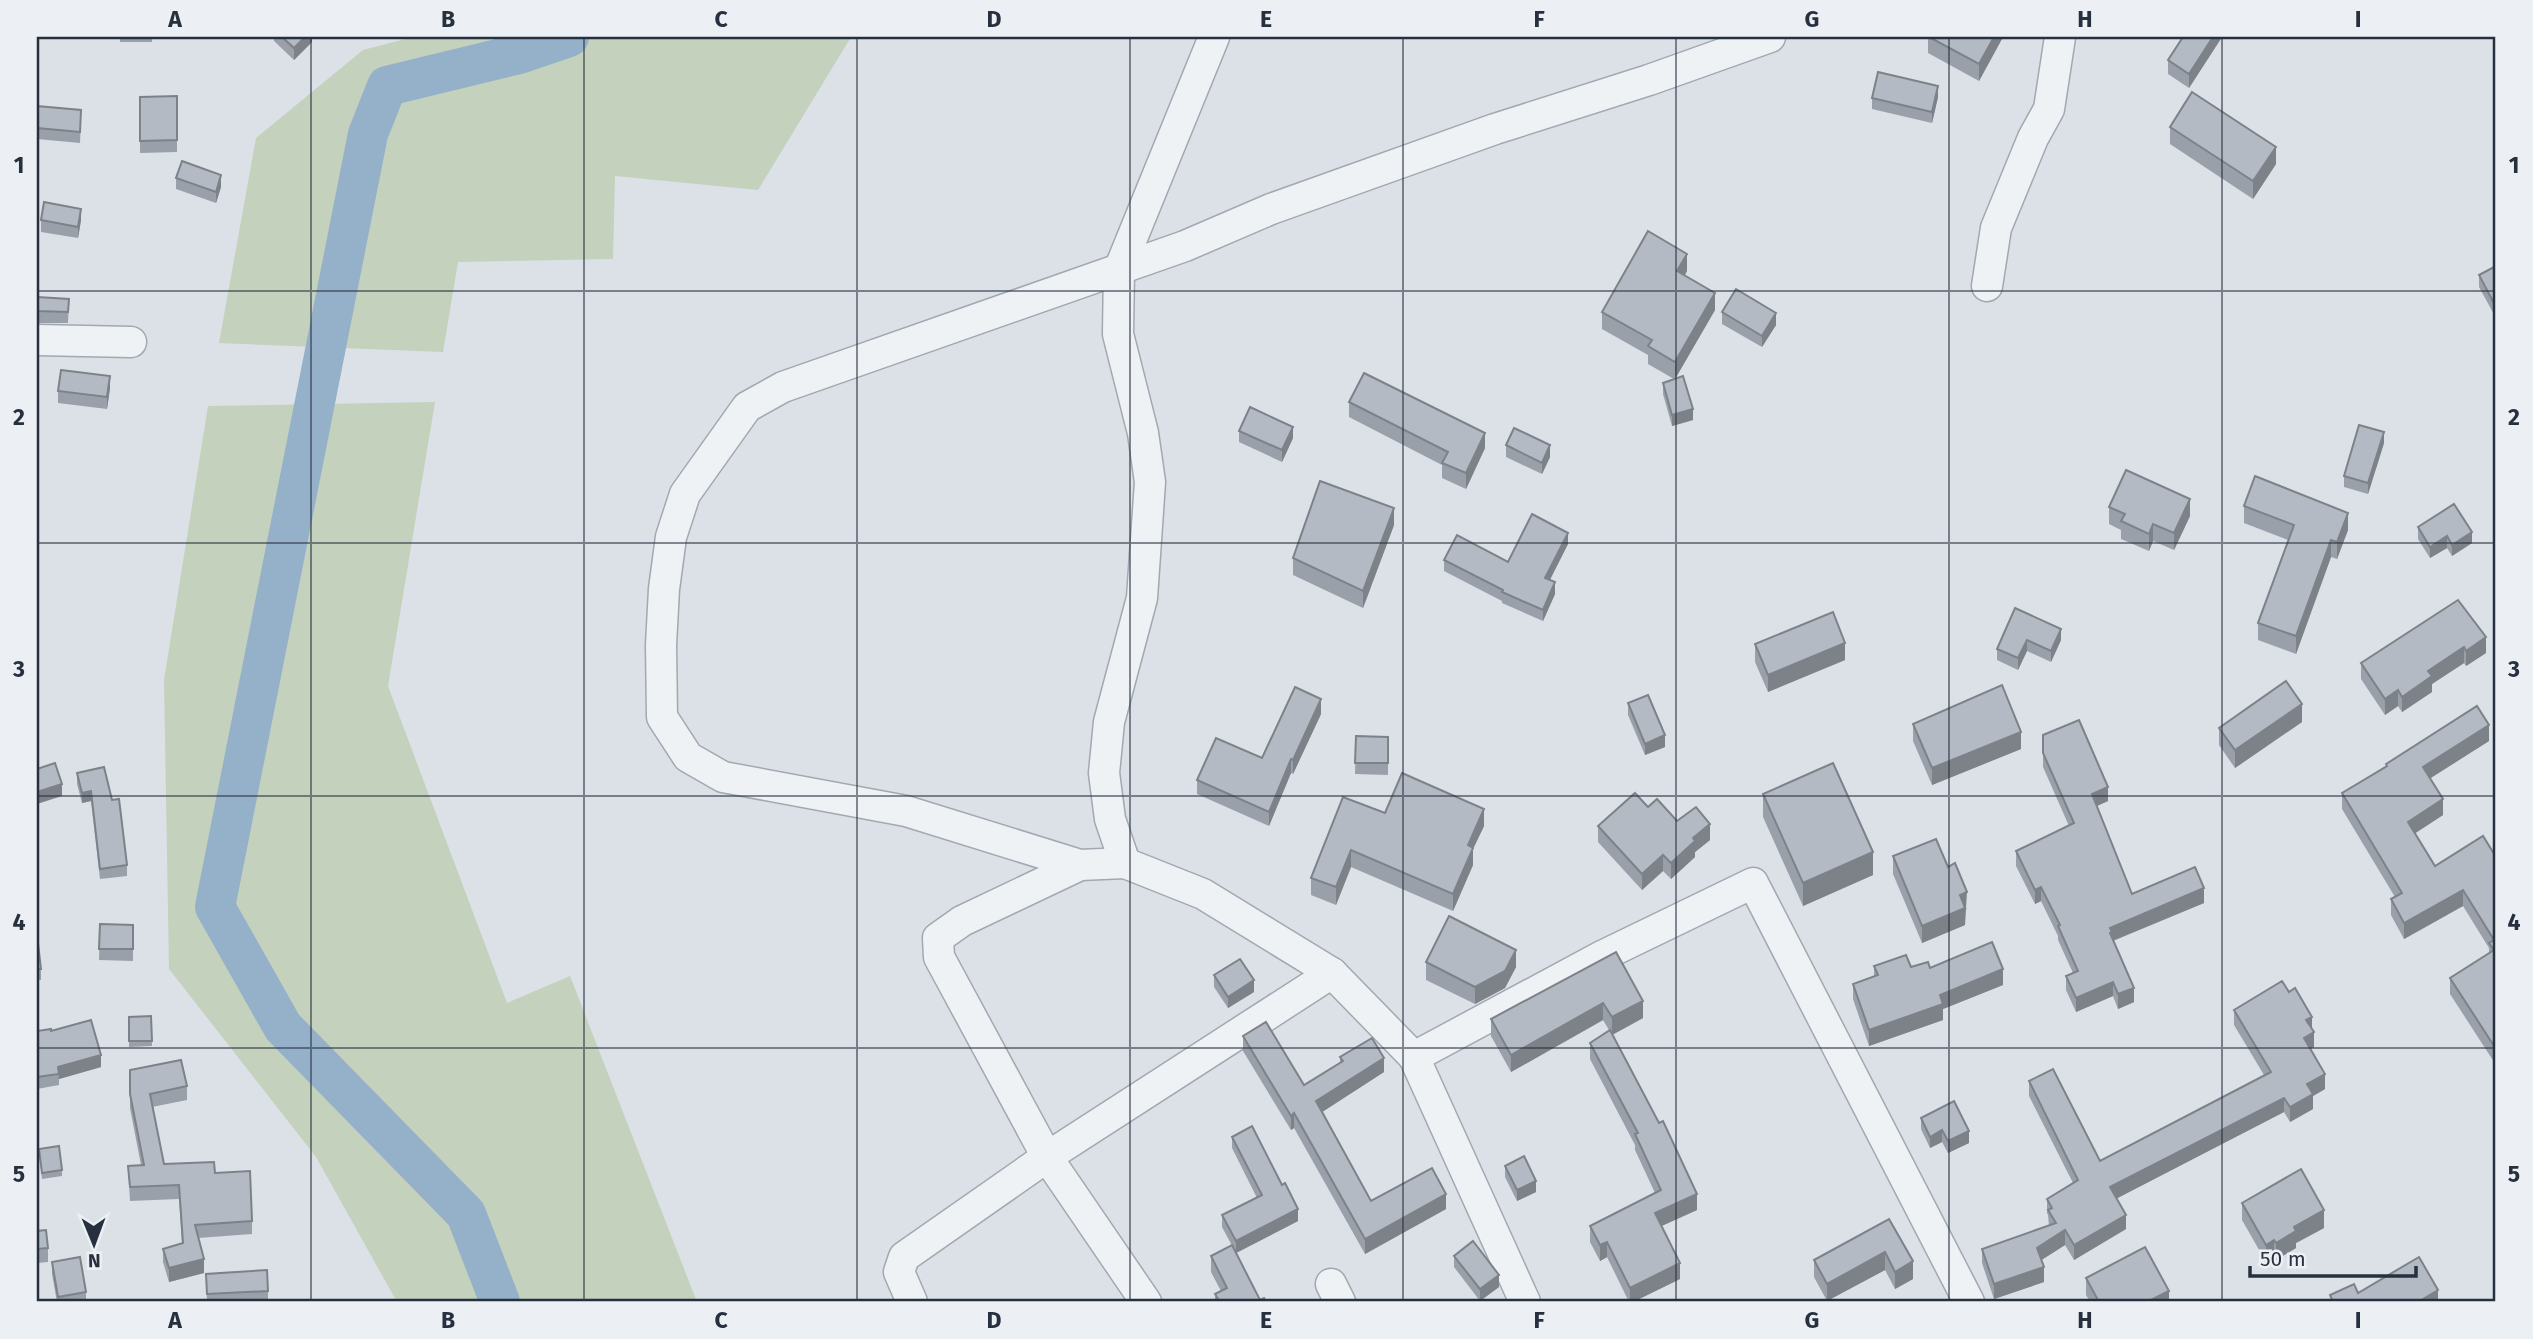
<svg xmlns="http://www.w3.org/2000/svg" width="2533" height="1339" font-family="'Fira Sans',sans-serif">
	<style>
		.green { fill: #c3d1bd }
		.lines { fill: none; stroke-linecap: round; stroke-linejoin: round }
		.river { stroke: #95b1c9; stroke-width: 40 }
		.minor-casing { stroke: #a2a8b1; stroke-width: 33 }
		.minor { stroke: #eff2f5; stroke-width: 30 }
		.wall { fill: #9aa0a9 }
		.shaded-wall { fill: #7d8289 }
		.building { fill: #b3bac4; stroke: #7d8289; stroke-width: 2 }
		.grid { fill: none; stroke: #26303e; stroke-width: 2; stroke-opacity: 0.55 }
		.neatline { fill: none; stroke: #26303e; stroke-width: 2.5 }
		.grid-label { font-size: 23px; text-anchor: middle; font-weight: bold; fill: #26303e }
	</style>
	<rect width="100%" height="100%" fill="#dce1e7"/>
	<g class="green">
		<path d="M413,37H851L758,190L615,176L613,259L458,262L443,352L219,343L256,138L363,50Z"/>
		<path d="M435,402L388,686L507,1003L570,976L697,1302H397L316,1157L169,969L164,680L208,406Z"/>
	</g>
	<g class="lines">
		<path class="river" d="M500,1302L466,1214L283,1027L215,907L368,134L387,86L519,54L569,37"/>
		<defs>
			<g id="minor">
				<path d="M1214,37L1119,270L1118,334L1143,433L1150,482L1142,598L1109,722L1104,773L1110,819L1125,863L1203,894L1332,973L1414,1057L1602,956L1753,883L1969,1302"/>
				<path d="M1987,286L1996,228L2033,138L2049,109L2060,37"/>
				<path d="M37,340L131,342"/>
				<path d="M1125,863L1080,865L906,811L723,777L688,757L662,717L661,645L664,589L671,537L685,494L747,407L783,387L1185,246L1271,209L1495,129L1649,80L1770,37"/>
				<path d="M1080,865L962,921L938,938L939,957L1047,1157L1146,1302"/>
				<path d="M1414,1057L1525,1302"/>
				<path d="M1331,1284L1340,1302"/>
				<path d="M912,1302L899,1272L904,1257L1047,1157L1332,973"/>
			</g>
		</defs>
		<use href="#minor" class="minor-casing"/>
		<use href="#minor" class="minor"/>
	</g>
	<g class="wall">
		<rect x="120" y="37" width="32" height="5"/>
		<path d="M274,37H312V42L294,60L274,41Z"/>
		<path d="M1928,37H2003L1979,81L1928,53Z"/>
		<path d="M2222,37L2189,88L2168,74V60Z"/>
		<path d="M177,96V152L140,153V97Z"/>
		<path d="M1938,97L1932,123L1872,109V98Z"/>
		<path d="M37,106L81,121L80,143L37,139Z"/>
		<path d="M2170,127L2276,164L2253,199L2170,144Z"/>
		<path d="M176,178L221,187L216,203L176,189Z"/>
		<path d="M41,220H81L78,238L41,232Z"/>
		<path d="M2496,266V318L2479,287V275Z"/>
		<path d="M1687,271L1685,275L1715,310L1675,379L1693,420L1672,426L1663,394V383L1674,379L1648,364V355L1602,329V312Z"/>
		<path d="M37,297L69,299L68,323H37Z"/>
		<path d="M1722,312L1776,325L1762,347L1722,324Z"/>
		<path d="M110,388L107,409L58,403V391Z"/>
		<path d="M1349,402L1485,448L1466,489L1442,478V465L1349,417Z"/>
		<path d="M1239,431L1293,438L1282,462L1239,442Z"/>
		<path d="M2384,443L2368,494L2344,487V476Z"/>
		<path d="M1506,445L1550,457L1542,474L1506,457Z"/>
		<path d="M2244,506L2348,530L2337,559L2331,557L2296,654L2258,640V623L2288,540L2244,523Z"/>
		<path d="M2109,507L2190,516L2174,550L2153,541L2149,551L2121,539V530L2109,524Z"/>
		<path d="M1394,525L1363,608L1293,575V558Z"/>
		<path d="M2418,527L2472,543L2452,556L2447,548L2430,558L2418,539Z"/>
		<path d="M1568,544L1550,580L1555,594L1543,621L1502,603V601L1444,571V560L1508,562Z"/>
		<path d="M2458,600L2486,653L2466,666L2464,663L2432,684V692L2402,712L2398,706L2385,715L2361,679V663Z"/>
		<path d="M2061,629V640L2051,662L2027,651L2018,670L1997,660V649Z"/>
		<path d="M1755,644L1845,660L1768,692L1755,662Z"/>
		<path d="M37,689L39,702V719H37Z"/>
		<path d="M1628,703L1665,747L1645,755L1628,715Z"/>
		<path d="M1321,714L1293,774L1291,773L1269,826L1197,794V780L1262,758Z"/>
		<path d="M2302,722L2235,768L2219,745V728Z"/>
		<path d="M1913,724L2021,749L1932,785L1913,741Z"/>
		<path d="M2043,735L2108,801L2097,806L2132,894L2204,903L2113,941L2134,1002L2118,1009L2113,996L2076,1012L2066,990V976L2073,973L2058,940V936L2041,901L2035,904L2016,866V851L2069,826L2043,767Z"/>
		<path d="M1356,736L1388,737V775L1355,774Z"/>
		<path d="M2489,741L2430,778L2443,815L2415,833L2435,866L2496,857V1065L2450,994V978L2489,954V948L2463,906L2404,939L2391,915V899L2395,897L2342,809V793L2386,766V764Z"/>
		<path d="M77,773L112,800L127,865V876L100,879L91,801L82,803L77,784Z"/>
		<path d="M1763,794L1873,875L1803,906L1763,817Z"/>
		<path d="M1648,807L1677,821L1710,840L1695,852V857L1671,879L1663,871L1642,890L1598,842V826Z"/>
		<path d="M1385,813L1484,826L1473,849V865L1453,911L1351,867L1336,905L1311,895V878Z"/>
		<path d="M1893,856L1967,909L1965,910V925L1922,943L1893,874Z"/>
		<path d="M100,924L133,925V961L99,960Z"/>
		<path d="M37,935L41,969V980H37Z"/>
		<path d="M1616,952L1643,1018L1612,1035L1697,1210L1661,1226L1680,1279L1633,1302H1629L1607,1257L1600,1261L1590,1242V1226L1655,1193L1635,1150V1145L1590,1059V1043L1609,1030L1603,1020L1511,1072L1491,1036V1019Z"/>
		<path d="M1426,962L1516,967L1505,988L1475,1004L1426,980Z"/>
		<path d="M1874,966L1930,968L2003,985L1943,1009V1020L1869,1046L1853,999V984L1874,976Z"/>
		<path d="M1214,975L1254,992L1228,1008L1214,987Z"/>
		<path d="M2234,1010L2312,1029L2314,1047L2310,1049L2325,1089L2313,1096V1109L2290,1122L2284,1112L2117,1198L2126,1229L2074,1260L2065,1245L2041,1260L2044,1282L1994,1299L1982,1263V1249L2049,1226L2048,1215L2047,1213V1199L2073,1183L2029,1096V1081L2100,1161L2264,1075L2234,1025Z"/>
		<path d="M151,1016L152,1046L129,1047V1017Z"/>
		<path d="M37,1031H51L101,1067L59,1079V1085L37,1089Z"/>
		<path d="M1243,1036L1304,1085L1340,1063V1057L1384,1072L1322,1112L1371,1201L1446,1209L1365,1254L1294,1128L1291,1130L1243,1051Z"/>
		<path d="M130,1070L187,1086V1100L152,1107L164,1164L215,1173L252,1221V1234L198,1238L204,1273L169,1282L163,1262V1249L182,1244L179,1199L130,1201L128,1166L141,1165L130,1108Z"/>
		<path d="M1921,1118L1969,1143L1948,1153L1942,1142L1930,1148L1921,1129Z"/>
		<path d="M1232,1137L1298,1221L1236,1253L1222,1227V1215L1257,1198L1232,1148Z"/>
		<path d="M39,1149L62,1170V1176L42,1179Z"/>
		<path d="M1505,1166L1536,1192L1517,1201L1505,1177Z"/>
		<path d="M2242,1203L2324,1228L2296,1243V1248L2276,1260L2274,1257L2266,1262L2242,1220Z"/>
		<path d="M1889,1219L1913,1279L1895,1289L1885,1270L1827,1301L1814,1277V1260Z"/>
		<path d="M37,1231L48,1248V1262L37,1263Z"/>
		<path d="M1211,1256L1260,1300L1266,1302H1215V1294L1221,1291L1211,1272Z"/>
		<path d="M1454,1256L1499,1287L1480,1301L1454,1267Z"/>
		<path d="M52,1262L86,1292V1302H57L52,1274Z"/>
		<path d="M206,1274L268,1291V1302H207Z"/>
		<path d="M2086,1278L2169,1302H2090L2086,1295Z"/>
	</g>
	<g class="shaded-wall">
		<path d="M305,37H312V42L294,60V48Z"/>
		<path d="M1994,37H2003L1979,81V64Z"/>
		<path d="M2213,37H2222L2189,88V74Z"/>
		<path d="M1938,86V97L1932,123V112Z"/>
		<path d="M2276,147V164L2253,199V181Z"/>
		<path d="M221,175V187L216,203V192Z"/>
		<path d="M81,209V220L78,238V227Z"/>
		<path d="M1687,254V271L1677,288V271Z"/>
		<path d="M1715,293V310L1675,379V362Z"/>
		<path d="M1776,313V325L1762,347V336Z"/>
		<path d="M110,376V388L107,409V397Z"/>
		<path d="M1693,409V420L1672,426V415Z"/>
		<path d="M1293,427V438L1282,462V450Z"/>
		<path d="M2384,432V443L2368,494V483Z"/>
		<path d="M1485,433V448L1466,489V473Z"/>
		<path d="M1550,445V457L1542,474V463Z"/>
		<path d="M2190,499V516L2174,550V533Z"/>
		<path d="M1394,508V525L1363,608V591Z"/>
		<path d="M2348,513V530L2337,559V542Z"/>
		<path d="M2153,524V541L2149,551V534Z"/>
		<path d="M2472,532V543L2452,556V545Z"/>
		<path d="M1568,533V544L1545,589V578Z"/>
		<path d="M2447,536V548L2430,558V547Z"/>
		<path d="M2331,540V557L2296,654V636Z"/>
		<path d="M1555,582V594L1543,621V610Z"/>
		<path d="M2061,629V640L2051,662V651Z"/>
		<path d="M2486,637V653L2466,666V651Z"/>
		<path d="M2027,640V651L2018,670V658Z"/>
		<path d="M1845,643V660L1768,692V675Z"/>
		<path d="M2464,647V663L2432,684V692L2402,712V697L2428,671Z"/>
		<path d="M2398,690V706L2385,715V699Z"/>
		<path d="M1321,699V714L1293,774V760Z"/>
		<path d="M2302,704V722L2235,768V750Z"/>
		<path d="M2489,725V741L2423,783V767Z"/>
		<path d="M2021,732V749L1932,785V768Z"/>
		<path d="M1665,735V747L1645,755V744Z"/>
		<path d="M1291,759V773L1269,826V812Z"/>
		<path d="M62,784V796L37,804V792Z"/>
		<path d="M2108,787V801L2092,808V794Z"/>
		<path d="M91,791V801L82,803V793Z"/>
		<path d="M2443,799V815L2408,838V822Z"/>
		<path d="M1484,809V826L1473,849V865L1453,911V894L1468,845Z"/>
		<path d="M1710,824V840L1695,852V857L1671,879V863L1693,838Z"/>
		<path d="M1351,850V867L1336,905V887Z"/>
		<path d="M1873,852V875L1803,906V883Z"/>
		<path d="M1663,855V871L1642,890V874Z"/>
		<path d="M2041,887V901L2035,904V890Z"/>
		<path d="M2204,888V903L2112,941V946L2110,928Z"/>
		<path d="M2463,890V906L2404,939V923Z"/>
		<path d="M1967,892L1965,925L1922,943V926L1960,895Z"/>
		<path d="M1516,950V967L1505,988L1475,1004V987Z"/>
		<path d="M2003,969V985L1943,1009V1020L1869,1046V1030L1940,995Z"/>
		<path d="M1254,980V992L1228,1008V997Z"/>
		<path d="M2113,982V996L2076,1012V998Z"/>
		<path d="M2134,988V1002L2118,1009V994Z"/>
		<path d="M1643,1001V1018L1612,1035V1017Z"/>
		<path d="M1603,1003V1020L1511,1072V1055Z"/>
		<path d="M2312,1017V1031L2306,1020Z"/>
		<path d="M2314,1032V1047L2304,1053V1038Z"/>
		<path d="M101,1055V1067L59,1079L58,1067Z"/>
		<path d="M1384,1058V1072L1316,1116V1101Z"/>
		<path d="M2325,1074V1089L2313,1096V1109L2290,1122V1107L2307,1084Z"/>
		<path d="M2284,1098V1112L2110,1202V1187Z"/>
		<path d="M1294,1113V1128L1291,1130V1116Z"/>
		<path d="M1942,1130V1142L1930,1148V1137Z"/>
		<path d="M1969,1131V1143L1948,1153V1141Z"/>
		<path d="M1536,1181V1192L1517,1201V1190Z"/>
		<path d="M1446,1194V1209L1365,1254V1239Z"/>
		<path d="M1697,1194V1210L1655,1229V1213Z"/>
		<path d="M1298,1209V1221L1236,1253V1241Z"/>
		<path d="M2324,1210V1228L2296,1243V1248L2276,1260V1243L2294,1227Z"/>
		<path d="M2126,1215V1229L2074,1260V1245Z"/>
		<path d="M2065,1230V1245L2037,1263V1248Z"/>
		<path d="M2274,1240V1257L2266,1262V1245Z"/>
		<path d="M1607,1242V1257L1600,1261V1245Z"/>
		<path d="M1885,1252V1270L1827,1301V1284Z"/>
		<path d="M204,1259V1273L169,1282V1268Z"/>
		<path d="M1913,1261V1279L1895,1289V1272Z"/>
		<path d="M1680,1263V1279L1633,1302H1630V1288Z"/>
		<path d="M2044,1267V1282L1994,1299V1284Z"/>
		<path d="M1499,1275V1287L1480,1301V1289Z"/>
		<path d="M2438,1290V1302H2418Z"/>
		<path d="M2169,1291V1302H2147Z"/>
	</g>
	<g class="building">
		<path d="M282,37H305L294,48Z"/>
		<path d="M1929,37H1994L1979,64Z"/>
		<path d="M2183,37H2213L2189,74L2168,60Z"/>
		<path d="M1878,72L1938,86L1932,112L1872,98Z"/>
		<path d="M2192,92L2276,147L2253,181L2170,127Z"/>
		<path d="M177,96V140L140,141V97Z"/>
		<path d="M37,106L81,110L80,132L37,128Z"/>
		<path d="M182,161L221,175L216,192L176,178Z"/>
		<path d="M44,202L81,209L78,227L41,220Z"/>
		<path d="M1648,231L1687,254L1677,271L1715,293L1675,362L1648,346L1652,340L1602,312Z"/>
		<path d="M2496,266V307L2479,275Z"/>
		<path d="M1736,289L1776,313L1762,336L1722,312Z"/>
		<path d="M37,297L69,299L68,312L37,311Z"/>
		<path d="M61,370L110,376L107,397L58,391Z"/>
		<path d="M1364,373L1485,433L1466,473L1442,463L1448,452L1349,402Z"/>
		<path d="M1683,376L1693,409L1672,415L1663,383Z"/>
		<path d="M1250,407L1293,427L1282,450L1239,431Z"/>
		<path d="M2359,425L2384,432L2368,483L2344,476Z"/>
		<path d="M1514,428L1550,445L1542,463L1506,445Z"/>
		<path d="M2126,470L2190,499L2174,533L2153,524L2149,534L2121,521L2125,514L2109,507Z"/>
		<path d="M2255,476L2348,513L2337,542L2331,540L2296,636L2258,623L2294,525L2244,506Z"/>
		<path d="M1320,481L1394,508L1363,591L1293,558Z"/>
		<path d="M2454,504L2472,532L2452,545L2447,536L2430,547L2418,527Z"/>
		<path d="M1532,514L1568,533L1545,578L1555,582L1543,610L1502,592L1503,590L1444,560L1457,535L1508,562Z"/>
		<path d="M2458,600L2486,637L2466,651L2464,647L2428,671L2432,676L2402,697L2398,690L2385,699L2361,663Z"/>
		<path d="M2015,608L2061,629L2051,651L2027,640L2018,658L1997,649Z"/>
		<path d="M1833,612L1845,643L1768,675L1755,644Z"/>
		<path d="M2286,681L2302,704L2235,750L2219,728Z"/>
		<path d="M2002,685L2021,732L1932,768L1913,724Z"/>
		<path d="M1295,687L1321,699L1293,760L1291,759L1269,812L1197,780L1216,738L1262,758Z"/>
		<path d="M1648,695L1665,735L1645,744L1628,703Z"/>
		<path d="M2477,706L2489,725L2423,767L2443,799L2408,822L2435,866L2483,836L2496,857V1049L2450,978L2494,950L2489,943L2494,940L2463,890L2404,923L2391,899L2402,893L2342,793L2387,766L2386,764Z"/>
		<path d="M2079,720L2108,787L2092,794L2132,894L2195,867L2204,888L2110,928L2112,932L2110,933L2134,988L2118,994L2113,982L2076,998L2066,976L2078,971L2058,926L2060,925L2041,887L2035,890L2016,851L2074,823L2043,753V735Z"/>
		<path d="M1356,736L1388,737V763H1355Z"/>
		<path d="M55,763L62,784L37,792V769Z"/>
		<path d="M1833,763L1873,852L1803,883L1763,794Z"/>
		<path d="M104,767L112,800L119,799L127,865L100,869L91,791L82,793L77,773Z"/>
		<path d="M1402,773L1484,809L1468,845L1473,848L1453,894L1351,850L1336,887L1311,878L1343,797L1385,813Z"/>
		<path d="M1635,793L1648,807L1657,799L1677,821L1696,807L1710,824L1693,838L1695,841L1671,863L1663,855L1642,874L1598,826Z"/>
		<path d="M1936,839L1948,867L1955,863L1967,892L1960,895L1965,908L1922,926L1893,856Z"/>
		<path d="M1449,916L1516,950L1505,971L1475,987L1426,962Z"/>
		<path d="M100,924L133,925V949H99Z"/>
		<path d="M37,935L41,969H37Z"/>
		<path d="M1992,942L2003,969L1940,995L1943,1004L1869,1030L1853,984L1878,975L1874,966L1906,955L1911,967L1928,962L1930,968Z"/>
		<path d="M1616,952L1643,1001L1612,1017L1603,1003L1511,1055L1491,1019Z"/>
		<path d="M1240,959L1254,980L1228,997L1214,975Z"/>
		<path d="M2282,981L2289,992L2295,988L2312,1017L2306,1020L2314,1032L2304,1038L2325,1074L2307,1084L2313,1094L2290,1107L2284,1098L2110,1187L2126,1215L2074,1245L2065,1230L2037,1248L2044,1267L1994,1284L1982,1249L2056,1223L2048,1210L2052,1208L2047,1199L2078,1180L2029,1081L2053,1069L2100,1161L2271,1072L2234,1010Z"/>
		<path d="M151,1016L152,1041H129V1017Z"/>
		<path d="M91,1020L101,1055L58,1067L59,1074L37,1077V1031L51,1029V1031Z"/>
		<path d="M1266,1022L1304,1085L1343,1061L1340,1057L1372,1038L1384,1058L1316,1101L1371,1201L1432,1168L1446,1194L1365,1239L1294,1113L1291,1116L1243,1036Z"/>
		<path d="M1610,1030L1659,1123L1663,1121L1697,1194L1655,1213L1680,1263L1630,1288L1607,1242L1600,1245L1590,1226L1661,1190L1635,1134L1638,1133L1590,1043Z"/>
		<path d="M181,1060L187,1086L150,1094L164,1164L214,1162L215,1173L250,1171L252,1221L195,1225L204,1259L169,1268L163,1249L183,1243L179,1185L130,1187L128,1166L144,1165L130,1094V1070Z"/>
		<path d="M1954,1101L1969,1131L1948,1141L1942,1130L1930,1137L1921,1118Z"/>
		<path d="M1252,1126L1282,1185L1285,1183L1298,1209L1236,1241L1222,1215L1262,1195L1232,1137Z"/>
		<path d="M59,1146L62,1170L42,1173L39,1149Z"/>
		<path d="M1524,1156L1536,1181L1517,1190L1505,1166Z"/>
		<path d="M2301,1169L2324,1210L2294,1227L2296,1231L2276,1243L2274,1240L2266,1245L2242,1203Z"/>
		<path d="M1889,1219L1913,1261L1895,1272L1885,1252L1827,1284L1814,1260Z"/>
		<path d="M46,1230L48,1248L37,1249V1231Z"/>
		<path d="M1473,1241L1499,1275L1480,1289L1454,1256Z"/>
		<path d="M1232,1245L1260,1300L1264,1298L1266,1302H1220L1215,1294L1227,1288L1211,1256Z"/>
		<path d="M2145,1247L2169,1291L2147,1302H2099L2086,1278Z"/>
		<path d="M80,1257L86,1292L58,1297L52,1262Z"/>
		<path d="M2419,1257L2438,1290L2418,1302H2333L2330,1295L2354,1284L2358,1293Z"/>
		<path d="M267,1270L268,1291L207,1294L206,1274Z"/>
	</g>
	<path class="grid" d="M311,37V1302M584,37V1302M857,37V1302M1130,37V1302M1403,37V1302M1676,37V1302M1949,37V1302M2222,37V1302M37,291H2496M37,543H2496M37,796H2496M37,1048H2496"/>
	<rect width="2533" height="1339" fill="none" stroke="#ecf0f5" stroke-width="77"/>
	<g transform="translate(94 1244) rotate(179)" stroke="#ecf0f5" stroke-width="5" paint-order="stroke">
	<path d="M0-5L12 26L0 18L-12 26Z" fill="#26303e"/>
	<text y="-10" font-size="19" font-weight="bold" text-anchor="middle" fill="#26303e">N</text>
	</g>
	<path d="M2250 1266v10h166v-10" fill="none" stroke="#26303e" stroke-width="3.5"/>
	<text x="2260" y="1266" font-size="21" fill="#26303e" stroke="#ecf0f5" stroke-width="5" paint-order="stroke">50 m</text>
	<rect x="38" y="38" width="2456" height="1262" class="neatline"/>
	<g class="grid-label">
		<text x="175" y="27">A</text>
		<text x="448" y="27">B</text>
		<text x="721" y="27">C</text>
		<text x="994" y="27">D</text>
		<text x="1266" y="27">E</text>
		<text x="1539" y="27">F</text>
		<text x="1812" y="27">G</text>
		<text x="2085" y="27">H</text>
		<text x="2358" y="27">I</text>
		<text x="19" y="173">1</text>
		<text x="2514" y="173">1</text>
		<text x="19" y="425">2</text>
		<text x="2514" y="425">2</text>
		<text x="19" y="677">3</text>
		<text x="2514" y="677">3</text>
		<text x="19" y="930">4</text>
		<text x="2514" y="930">4</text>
		<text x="19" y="1182">5</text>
		<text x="2514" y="1182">5</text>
		<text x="175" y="1328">A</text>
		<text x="448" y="1328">B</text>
		<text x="721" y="1328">C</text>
		<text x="994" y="1328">D</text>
		<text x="1266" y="1328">E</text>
		<text x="1539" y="1328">F</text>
		<text x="1812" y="1328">G</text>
		<text x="2085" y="1328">H</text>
		<text x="2358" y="1328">I</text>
	</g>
</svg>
